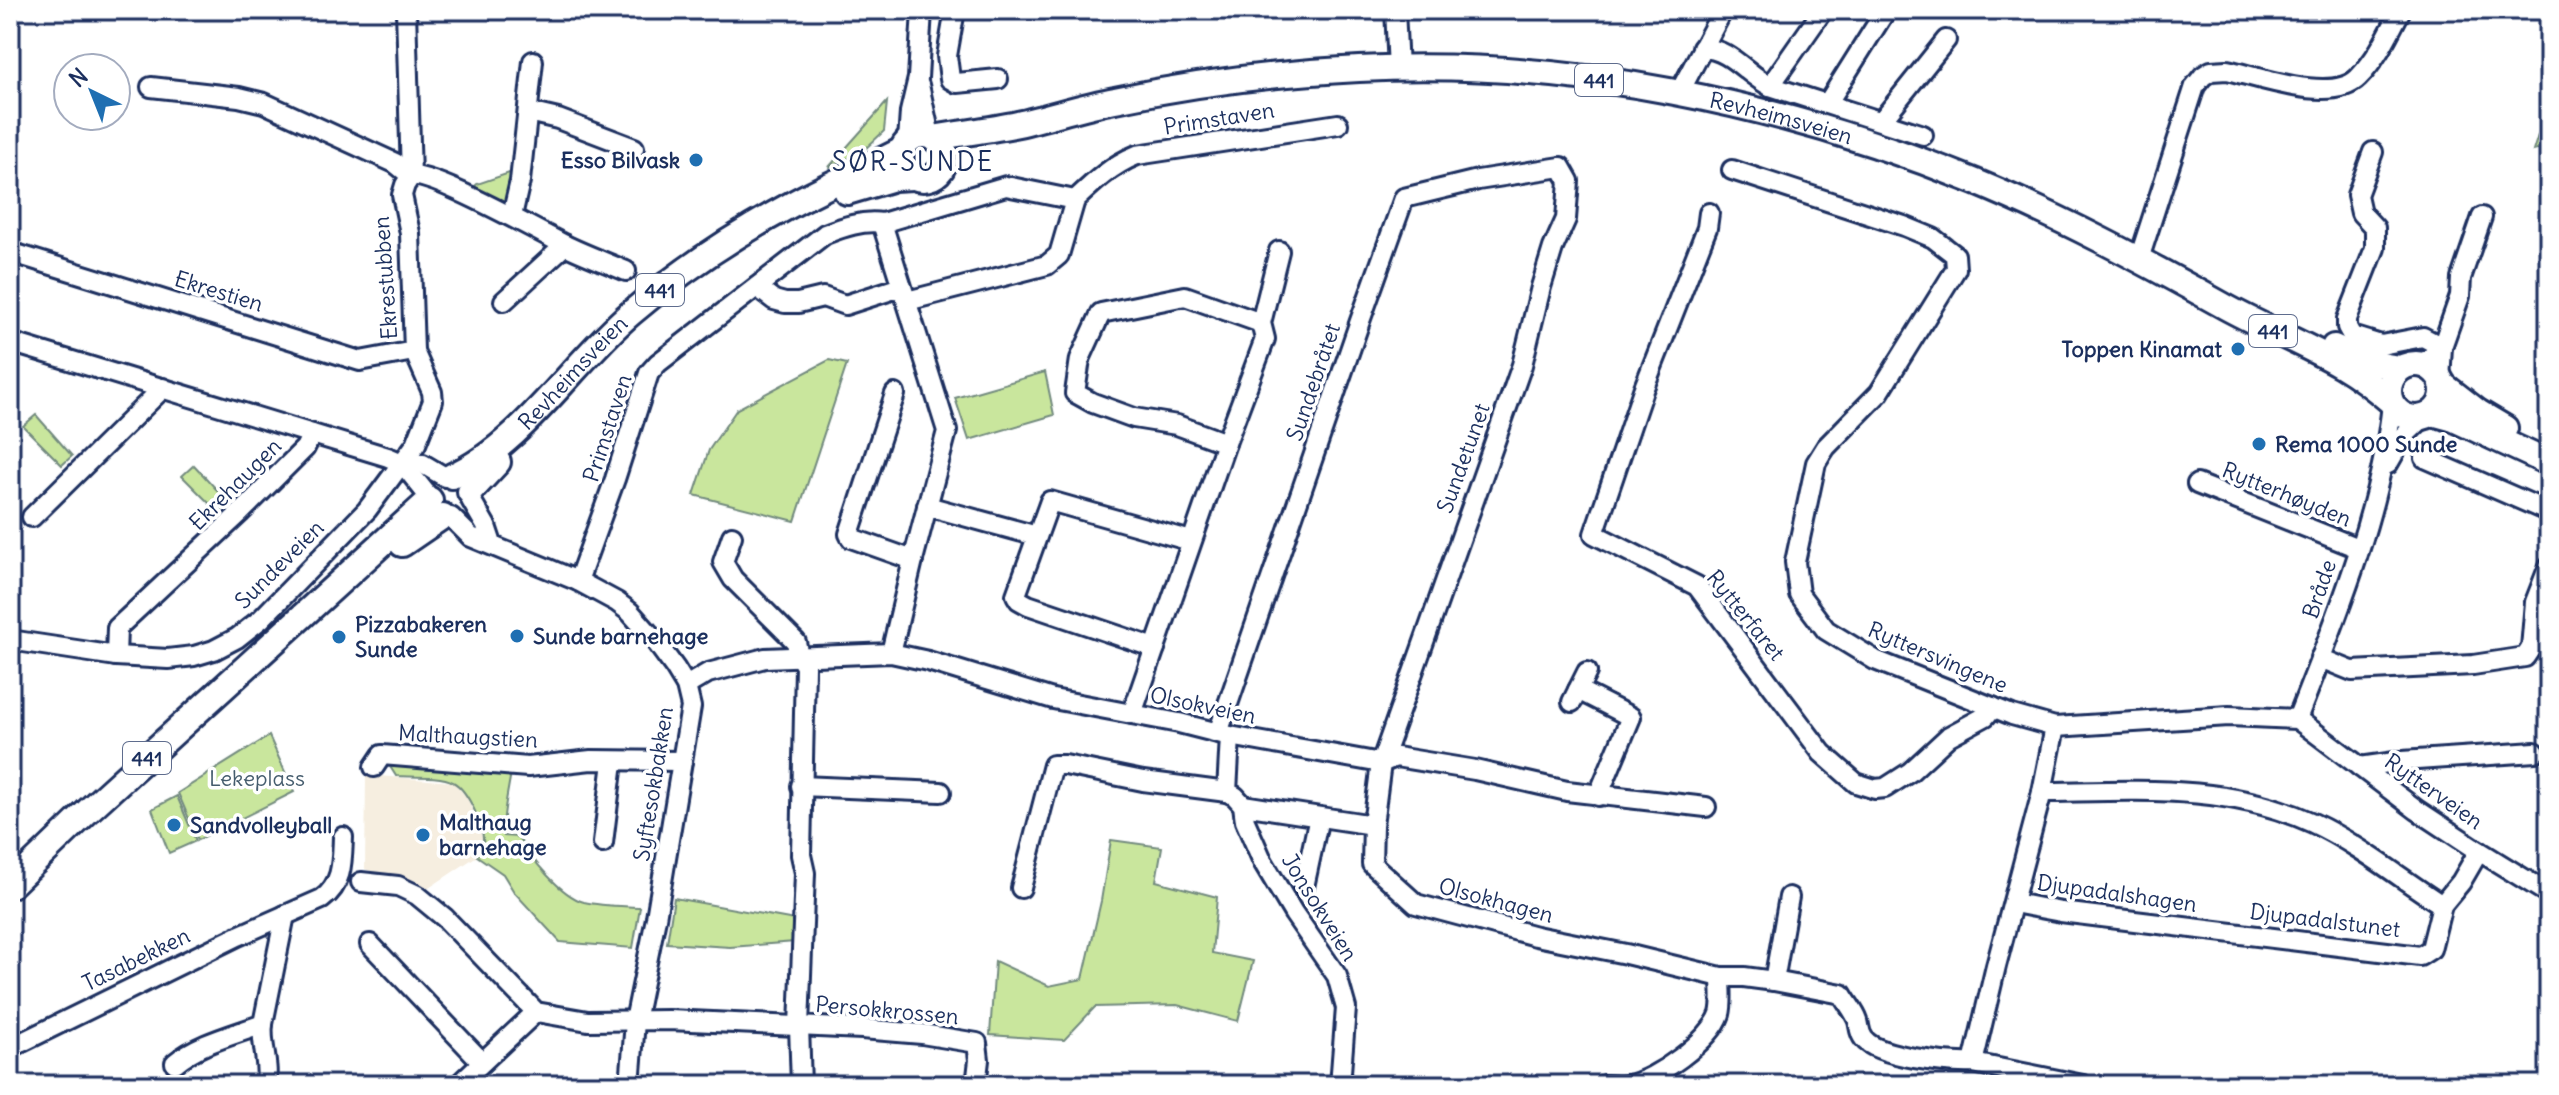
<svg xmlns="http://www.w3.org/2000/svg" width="2559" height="1095" font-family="Delius,sans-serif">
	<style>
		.built { fill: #f6eee0 }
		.green { fill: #c9e69d; stroke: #728a7e; stroke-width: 2 }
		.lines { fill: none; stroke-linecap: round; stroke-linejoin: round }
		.minor-casing { stroke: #1b2f5e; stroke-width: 24 }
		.major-casing { stroke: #1b2f5e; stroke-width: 30 }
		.minor { stroke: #fff; stroke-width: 18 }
		.major { stroke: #fff; stroke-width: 24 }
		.poi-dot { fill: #1f6fb2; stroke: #fff; stroke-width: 3 }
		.labels { text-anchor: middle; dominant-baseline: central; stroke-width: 7; stroke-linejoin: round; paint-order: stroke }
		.shield { fill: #fff; stroke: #5f6d8e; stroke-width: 2 }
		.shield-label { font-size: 20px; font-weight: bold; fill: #1b2f5e }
		.street-label { font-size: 22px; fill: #1b2f5e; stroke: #fff }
		.poi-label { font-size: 22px; font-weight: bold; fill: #1b2f5e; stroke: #fff; text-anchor: start }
		.park-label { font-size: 22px; fill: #465d6e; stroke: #fff }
		.quarter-label { font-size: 26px; letter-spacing: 2px; fill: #1b2f5e; stroke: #fff }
	</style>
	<rect width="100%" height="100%" fill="#fff"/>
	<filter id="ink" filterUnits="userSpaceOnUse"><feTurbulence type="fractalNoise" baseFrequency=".0125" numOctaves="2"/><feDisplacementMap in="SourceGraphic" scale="16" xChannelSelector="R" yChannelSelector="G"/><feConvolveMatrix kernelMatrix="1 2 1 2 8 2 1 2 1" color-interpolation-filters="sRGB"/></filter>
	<g filter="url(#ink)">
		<path class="built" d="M366,775L453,782L466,796L480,825L483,844L477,856L426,890L365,869Z"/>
		<g class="green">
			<path d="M2549,100V147L2533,151Z"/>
			<path d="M887,102L884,131L862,152L829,167Z"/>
			<path d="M515,171L506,201L502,203L473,188L477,184Z"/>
			<path d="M829,360L847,364L795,521L694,495L709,450L737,409Z"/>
			<path d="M1045,372L1054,415L969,440L955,398Z"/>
			<path d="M36,415L72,456L62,465L23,426Z"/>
			<path d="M194,465L229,503L219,513L182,476Z"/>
			<path d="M269,736L294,792L198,840L178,793Z"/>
			<path d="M387,762L511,772C509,786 500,826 504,836L518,837C530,857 561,896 584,902C601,906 622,906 640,907L633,948L560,942L514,892L503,874L477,856C479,852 482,848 483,844C485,828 468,790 453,782C441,775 410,777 396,776Z"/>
			<path d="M177,796L196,841L169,853L152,809Z"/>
			<path d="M1111,840L1162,847L1156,881L1217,897L1212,953L1253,961L1238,1021L1177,1005L1095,1007L1064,1040L990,1035L995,961L1049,986L1083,979L1101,901Z"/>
			<path d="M674,898L795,920V942L730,947L667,943Z"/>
		</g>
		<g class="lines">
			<defs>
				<g id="minor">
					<path d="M406,10L411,176"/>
					<path d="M955,10L947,56L950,79L957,83L998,79"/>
					<path d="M1395,10L1398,68"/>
					<path d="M1702,48C1731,49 1745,73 1770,86L1923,135"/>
					<path d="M919,85L930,136"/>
					<path d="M1770,86L1823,10"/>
					<path d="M151,87L239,97L264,103L395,163L411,176"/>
					<path d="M1679,93L1723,10"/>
					<path d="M1827,104L1886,10"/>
					<path d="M528,112L558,119L634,148"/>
					<path d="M1882,120L1946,40"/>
					<path d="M908,141L910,112L918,78L922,10"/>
					<path d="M2373,152L2357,195L2361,213L2375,228V248L2347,319V327L2352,336L2381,345L2423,337L2442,347L2460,296L2461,278L2482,217"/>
					<path d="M1732,170L1904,226L1933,238L1955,255L1956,269L1879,393L1826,447L1816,463L1795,562L1799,594L1826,630L1875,660L2012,715L2055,727L2229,716L2297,719L2417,810L2479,851L2549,894"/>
					<path d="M1709,213L1707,228L1643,390L1594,534L1697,586L1822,753L1856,783L1875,789L1885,788L1910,772L1949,736L1986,716L1993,707"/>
					<path d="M512,216L520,181L533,61"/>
					<path d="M882,223L947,431L913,560L891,653"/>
					<path d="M10,252L360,361L414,351"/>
					<path d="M2139,259L2195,86L2203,76L2211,71L2227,70C2259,77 2332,104 2358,78C2377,59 2389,33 2401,10"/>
					<path d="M757,287L774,300L785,303H798L823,297L845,305L901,287"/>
					<path d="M504,301L565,245"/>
					<path d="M907,301L1047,265L1059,255L1075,200"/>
					<path d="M10,342L388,457L402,463L430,498"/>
					<path d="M2422,365L2442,347L2440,380"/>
					<path d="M895,394L849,534L851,538L913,560"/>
					<path d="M1226,443L1177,425L1134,418L1093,403L1075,393L1080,359L1101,313L1185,296L1261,323"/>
					<path d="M2425,458L2549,512"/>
					<path d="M402,463L423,464L445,477"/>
					<path d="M2388,464L2404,436L2425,416"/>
					<path d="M2197,484L2358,548"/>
					<path d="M471,500L486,526L492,544"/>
					<path d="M927,506L1037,536"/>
					<path d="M32,517L163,388"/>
					<path d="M451,517L471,537L578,581L617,602L630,612L653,638L675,668L686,686L691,707L656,918L635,1021L630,1085"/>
					<path d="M732,536L723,562L733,579L796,642L799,656L805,666L801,855L805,873L799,1026L801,1085"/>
					<path d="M578,581L615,479L649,373L658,363L825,234C843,227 863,220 882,223L1006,186L1075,200C1094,182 1112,165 1137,155L1338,124"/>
					<path d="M10,640L116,656L168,659L194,656L214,650L237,638L261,619L367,510L416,444L433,401L432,392L414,351L410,233L402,195L405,185L411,176C431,172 538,231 563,244C583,254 605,262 626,271"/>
					<path d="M1155,648L1028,605L1019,600L1016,595L1050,501L1191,541"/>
					<path d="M116,656L117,628L240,513L305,448L312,434"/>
					<path d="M2320,658L2352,671L2473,665L2525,657L2531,648L2535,602L2549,566"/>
					<path d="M686,686L708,673L765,658L891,653L928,661L1053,699L1179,723L1230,736L1381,763L1396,757L1475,770L1567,791L1706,807"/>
					<path d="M1578,690L1631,717L1598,796"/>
					<path d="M1572,702L1587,672"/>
					<path d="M1132,714L1226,443L1265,339L1261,323L1279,251"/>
					<path d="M2297,719C2336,620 2381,509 2392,404"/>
					<path d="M1218,733L1360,321L1404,198L1478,180L1561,167L1569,181L1566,219L1553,248L1541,287L1522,365L1381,763L1373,825L1372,864L1416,904L1536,936L1626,954L1721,977H1744L1774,981L1842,994C1847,1003 1855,1012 1858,1021C1860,1028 1859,1033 1864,1039C1878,1057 1950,1064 1973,1063L2083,1085"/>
					<path d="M1230,736L1227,792L1235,796L1243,805L1245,821L1263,862L1294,914L1337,976L1346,1008L1340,1085"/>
					<path d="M374,767L382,755L528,767L591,760L682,761"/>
					<path d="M2360,767L2402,761L2535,752"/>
					<path d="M801,786L941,792"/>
					<path d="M1243,805L1373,825"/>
					<path d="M603,843L613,762"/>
					<path d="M361,882L398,886L417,895L445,918L536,1012L588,1021L669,1020L862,1029L922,1034L977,1043L979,1060L976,1085"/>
					<path d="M1304,887L1319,817"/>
					<path d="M1021,888L1053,765H1065L1143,781L1227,792"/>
					<path d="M2014,903L2061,912L2420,956L2431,949L2442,905C2400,878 2358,844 2313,823C2226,783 2134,791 2042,792"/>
					<path d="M2442,905L2461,882L2479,851"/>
					<path d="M370,944L482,1062"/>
					<path d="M1774,981L1789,897"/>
					<path d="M263,1024C260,1044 271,1068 265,1085"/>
					<path d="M10,1048L238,936L322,899C343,884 342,861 343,837"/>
					<path d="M175,1063C199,1043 234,1035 263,1024L285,915"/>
					<path d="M1973,1063L1996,966L2042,792L2055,727"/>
					<path d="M458,1085L536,1012"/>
					<path d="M1604,1085C1611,1085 1621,1086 1628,1085C1655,1081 1711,1040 1720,1014C1723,1003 1721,988 1721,977"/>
				</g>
				<g id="major">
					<circle cx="923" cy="157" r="22"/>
					<path id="s1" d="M934,138C962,133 990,130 1018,124C1050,117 1082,106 1115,100C1195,83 1277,73 1359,69C1569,58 1782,103 1976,182C2061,217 2143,261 2224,306C2262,327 2303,343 2341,365C2358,375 2375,388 2390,401"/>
					<path d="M847,192L894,178L912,177"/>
					<path d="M2334,347C2356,358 2377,366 2401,368"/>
					<circle cx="2416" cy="391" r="27"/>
					<path d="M2442,384L2478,412L2505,428"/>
					<path d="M2432,413L2454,419L2549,463"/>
					<path id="s2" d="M452,476C522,445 573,362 631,313C679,272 732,237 787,207C824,186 864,170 902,150"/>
					<path d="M470,492L498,462"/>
					<path d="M402,544L443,516"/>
					<path d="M10,886L90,809L430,500"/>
				</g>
			</defs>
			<use href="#minor" class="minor-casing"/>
			<use href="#major" class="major-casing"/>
			<use href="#minor" class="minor"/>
			<use href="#major" class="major"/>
		</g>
	</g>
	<g class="poi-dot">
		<circle cx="696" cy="160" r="8"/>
		<circle cx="2238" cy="349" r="8"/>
		<circle cx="2259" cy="444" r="8"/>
		<circle cx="517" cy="636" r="8"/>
		<circle cx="339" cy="637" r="8"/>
		<circle cx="174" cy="825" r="8"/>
		<circle cx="423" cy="835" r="8"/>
	</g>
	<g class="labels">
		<g class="shield">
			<rect x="1575" y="64" width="48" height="32" rx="6"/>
			<rect x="636" y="274" width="48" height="32" rx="6"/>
			<rect x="2249" y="315" width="48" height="32" rx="6"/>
			<rect x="123" y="742" width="48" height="32" rx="6"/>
		</g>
		<g class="shield-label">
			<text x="1599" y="80">441</text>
			<text x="660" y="290">441</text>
			<text x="2273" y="331">441</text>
			<text x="147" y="758">441</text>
		</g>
		<g class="street-label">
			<text transform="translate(1219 118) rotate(-9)">Primstaven</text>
			<text stroke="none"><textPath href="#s1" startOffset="858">Revheimsveien</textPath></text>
			<text transform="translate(385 278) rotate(-94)">Ekrestubben</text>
			<text transform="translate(219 291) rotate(17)">Ekrestien</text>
			<text stroke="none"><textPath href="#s2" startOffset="160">Revheimsveien</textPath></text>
			<text transform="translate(1313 382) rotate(-71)">Sundebråtet</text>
			<text transform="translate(607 428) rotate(-72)">Primstaven</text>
			<text transform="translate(1463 458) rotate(-70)">Sundetunet</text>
			<text transform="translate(235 484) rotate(-45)">Ekrehaugen</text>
			<text transform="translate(2287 494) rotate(22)">Rytterhøyden</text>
			<text transform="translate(279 564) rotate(-45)">Sundeveien</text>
			<text transform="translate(2319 589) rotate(-71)">Bråde</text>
			<text transform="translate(1746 615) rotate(51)">Rytterfaret</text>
			<text transform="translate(1938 657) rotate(23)">Ryttersvingene</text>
			<text transform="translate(1203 705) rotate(12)">Olsokveien</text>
			<text transform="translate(468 736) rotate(3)">Malthaugstien</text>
			<text transform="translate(653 784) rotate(-81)">Syftesokbakken</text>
			<text transform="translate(2434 791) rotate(35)">Rytterveien</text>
			<text transform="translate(2117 893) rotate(8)">Djupadalshagen</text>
			<text transform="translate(1496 900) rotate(15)">Olsokhagen</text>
			<text transform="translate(1320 907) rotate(58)">Jonsokveien</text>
			<text transform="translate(2325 920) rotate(7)">Djupadalstunet</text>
			<text transform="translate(136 959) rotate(-26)">Tasabekken</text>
			<text transform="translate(887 1010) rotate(5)">Persokkrossen</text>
		</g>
		<g class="poi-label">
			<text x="680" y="160" text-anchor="end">Esso Bilvask</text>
			<text x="2222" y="349" text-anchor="end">Toppen Kinamat</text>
			<text x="2275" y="444">Rema 1000 Sunde</text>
			<text x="355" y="624">Pizzabakeren<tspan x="355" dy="25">Sunde</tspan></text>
			<text x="533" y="636">Sunde barnehage</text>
			<text x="439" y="822">Malthaug<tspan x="439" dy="25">barnehage</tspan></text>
			<text x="190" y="825">Sandvolleyball</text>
		</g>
		<g class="park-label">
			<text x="257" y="778">Lekeplass</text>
		</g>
		<g class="quarter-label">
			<text x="913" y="161">SØR-SUNDE</text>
		</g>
	</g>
	<rect width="2559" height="1095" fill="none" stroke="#fff" stroke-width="40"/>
	<rect x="20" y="20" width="2519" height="1055" fill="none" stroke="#1b2f5e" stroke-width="3" filter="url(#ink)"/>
	<g transform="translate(92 92) rotate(317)"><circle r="38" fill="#ffffff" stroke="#a4acbf" stroke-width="2"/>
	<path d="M0-6L14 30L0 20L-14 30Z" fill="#1f6fb2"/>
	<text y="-12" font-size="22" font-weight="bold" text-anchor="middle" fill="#1b2f5e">N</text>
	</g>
</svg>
